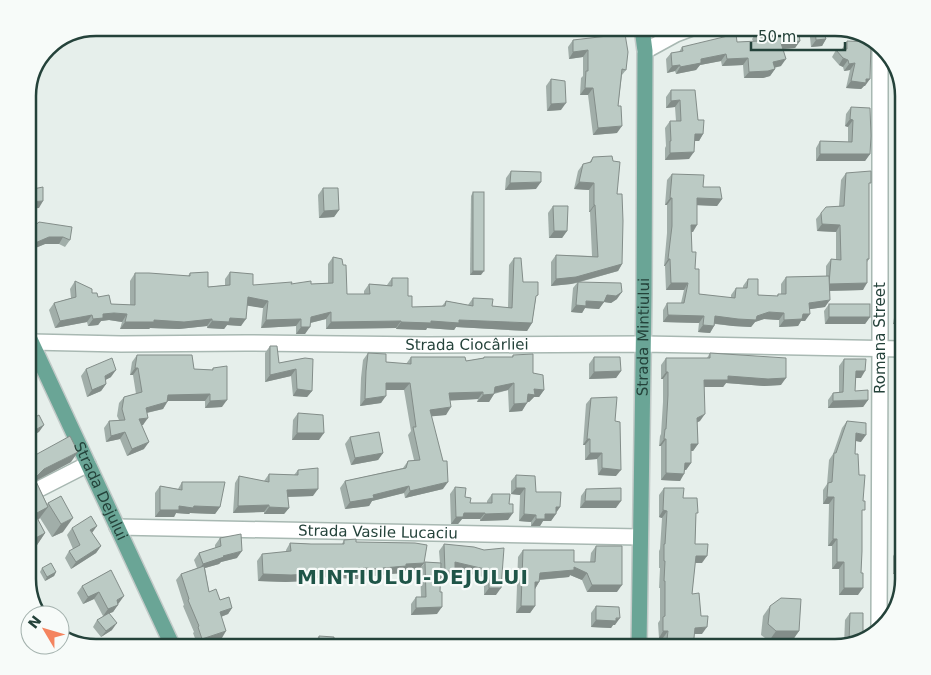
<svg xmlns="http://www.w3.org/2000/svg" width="931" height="675" font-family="'DejaVu Sans',sans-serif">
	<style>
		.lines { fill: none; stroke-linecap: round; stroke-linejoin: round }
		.minor-casing { stroke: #a8b8b2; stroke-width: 18 }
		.major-casing { stroke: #c2cac8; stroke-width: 18 }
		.minor { stroke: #fff; stroke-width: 15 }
		.major { stroke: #6aa596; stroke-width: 15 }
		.wall { fill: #a1aea9 }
		.shaded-wall { fill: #838d89 }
		.building { fill: #bbcac4; stroke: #838d89 }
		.labels { text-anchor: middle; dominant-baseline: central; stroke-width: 4.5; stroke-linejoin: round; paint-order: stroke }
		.street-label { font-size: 15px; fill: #24423a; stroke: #f7fbf9 }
		.district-label { font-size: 20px; font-weight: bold; letter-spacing: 1px; fill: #1f5548; stroke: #f7fbf9 }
		.rim { fill: none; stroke: #24423a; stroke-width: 2.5 }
	</style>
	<rect width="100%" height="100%" fill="#e6efeb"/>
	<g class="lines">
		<defs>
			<g id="minor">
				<path d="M645,51L676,34L692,28"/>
				<path id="s1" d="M31,342L121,344L245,343L428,345L643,344L903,349"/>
				<path d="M41,488L88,464"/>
				<path id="s2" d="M117,527L640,537"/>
				<path id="s3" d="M879,629L880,349V46"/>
			</g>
			<g id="major">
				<path id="s4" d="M28,335L173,647"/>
				<path id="s5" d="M639,647L644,294L645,51L642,28"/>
			</g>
		</defs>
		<use href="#minor" class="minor-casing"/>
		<use href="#major" class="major-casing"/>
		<use href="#minor" class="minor"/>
		<use href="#major" class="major"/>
	</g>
	<g class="wall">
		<path d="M774,28H798L800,41L795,48L783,49L781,66L774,68L775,69L770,76L763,78H744L743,65L722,66L721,61L700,65L696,70L676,74L675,71L667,73L666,59L671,53L679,52L682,47L753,41L752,39L757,32L774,29Z"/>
		<path d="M809,28H830L827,31L824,32L826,39L822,46L811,47Z"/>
		<path d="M573,40L626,70L622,75L618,106L617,133L593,135L588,95H580L581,78L583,76V57L569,59L568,47Z"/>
		<path d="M847,41L865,86H864L861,89L846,88L850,70L844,71L843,67L839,65L832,57L836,50L842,49Z"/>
		<path d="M551,79L561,110L547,111L546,86Z"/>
		<path d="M671,90L698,120L703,134L699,141H695L689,159L665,160V148L666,146L665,128L670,121H676L675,107L666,108V97Z"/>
		<path d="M899,95H903L904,160H896L897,136L896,137L898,112H894V102Z"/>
		<path d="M851,107L870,154L865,161H816V148L820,141L848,142V127L845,126L846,114Z"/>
		<path d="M593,157L617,194L622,264L618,271L580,282L617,299L611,303L604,302L599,309L585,308L582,313L571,312L573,288L577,283L571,284L551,286V262L556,255L592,256L590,212H589V190L574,189L578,171L583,164L589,163Z"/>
		<path d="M901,168H904V186L895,185L896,175Z"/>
		<path d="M511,171L536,189L505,190L506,178Z"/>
		<path d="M846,173L869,186V259L867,262L863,290L829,291L825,307L810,309L805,321H801L798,326L779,327V320L764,319L755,322L751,327L733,326L715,324L710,333L698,332L699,323L663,322V310L667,303H681L684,290H666L665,266H664L667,233V205H665L667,180L672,174L703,187L722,199L717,206L697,205L693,232H691L692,252L695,269L699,294L731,298V295L736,288H743V286L748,279L758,295L777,296L778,294H781V284L786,277L826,276V266L831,259H836V232L817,231L816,219L821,213L839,206L841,180Z"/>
		<path d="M323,188L339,210L334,217L319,218L318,195Z"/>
		<path d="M473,192L481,275H470L471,196Z"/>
		<path d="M899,196L904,217H894L895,203Z"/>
		<path d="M553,206L567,231L562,238H549L548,213Z"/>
		<path d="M39,222L70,240L65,247L59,244H45L28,251V231Z"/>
		<path d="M903,250H904V281L903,277H897L898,257Z"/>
		<path d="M333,257L347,294H364V291L369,284L387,285L392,278L408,296L412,307L442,306L446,301L468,305L473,298L492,306L508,308L509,265L514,258L523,282L536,298L532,323L527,331L456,327L454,330L427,328L426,330L396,329V328L326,329V319L310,323L305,334H296V326L261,328L263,308L247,305L241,326L227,325L224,329L207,328V326L179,329L150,328L149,329H120L122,322L109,320L101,321L98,325L88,326L87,322L55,328L49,310L54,303L71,298L70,289L75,281L98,297L111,304L130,305V281L135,273L188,276L190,273L208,287L225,285V279L230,272L253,285L291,284H311L328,283V264Z"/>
		<path d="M829,304L870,317L865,324H825L824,311Z"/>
		<path d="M900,305H904V328H900V324H893L895,312Z"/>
		<path d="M270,346L279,363L305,358L312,391L307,397L293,396L291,376L265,382V353Z"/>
		<path d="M368,353L386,362L406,364L411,357L466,361L483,358L484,357H512L513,355L533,373L544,390L539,397H534L529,402H527L522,411L509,412L508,390L494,394L489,402H477L478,399L450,400L446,415L431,416L443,489L405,498L404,493L372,501L369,506L345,509L340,488L345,481L403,468L408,461L414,460L408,435L411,431L404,390H386L381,403L360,406L361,378L363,360Z"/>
		<path d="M710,353L781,385L764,386L726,383L723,387H704L700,421L697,422L698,444L693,451H691V463L686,470H685L680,481L661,480V446H659L660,436L661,434L663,402V379H661V365L666,358H707Z"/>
		<path d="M137,355L194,369L212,370L213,368L222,407L205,408V401H168L163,409L147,413L143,425H142L144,449L127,456L120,439L106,442L104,428L109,421L119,420L117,416L119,403L124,397L136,394L133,375H130L132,362Z"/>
		<path d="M594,357L621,371L616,378L589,379V364Z"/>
		<path d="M844,359L861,378H856L855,391L868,400L863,407L828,408V400L833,393L839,392V366Z"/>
		<path d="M901,362H904V476L896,475L895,462L896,423L897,421L896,369Z"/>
		<path d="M86,369L111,377L105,380L106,384L101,391L87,397L81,376Z"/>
		<path d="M591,398L615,421L616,476L598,475L597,459L585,460V445H583L586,404Z"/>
		<path d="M298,413L319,440H292L293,420Z"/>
		<path d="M847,421L861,442L856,441L855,454L859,475L862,514L858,595H839V569H832V546H828L829,504H823V490L827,484L829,460L833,454L842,428Z"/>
		<path d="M350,437L383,453L378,460L351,465L345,444Z"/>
		<path d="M28,459L71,462L36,481L47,504L48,503L61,496L63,532L52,537L40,518L38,520L45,533L37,545L28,550Z"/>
		<path d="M298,470L313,496L288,497L289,508L284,514H264V512L233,513L235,483L239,476L264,481L269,474L294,475Z"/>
		<path d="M516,475L536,492L560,507L551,521H543L540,526H531V522L519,521L520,495L511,494V481Z"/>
		<path d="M182,482L220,507L215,514L190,513L189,514L176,513L174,517H155V493L160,486L178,489Z"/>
		<path d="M455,487L470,503H487V501L492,494L508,520L480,521V519H462L458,524H451L450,494Z"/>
		<path d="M664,488L683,498L696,517L695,544L702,563H695L692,594L702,634H694L693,648H662L663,638H659L658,623L660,620V588H659L660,568H659V551L660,549L662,518L659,517V495Z"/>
		<path d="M586,489L616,508H580L581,496Z"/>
		<path d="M901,499H904V574H893V556L895,553L896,506Z"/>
		<path d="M72,528L92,533L101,546L96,553L71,569L65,558L69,551L73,549L67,535Z"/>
		<path d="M220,538L237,558L221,562L219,564L205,568L209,592L232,608L228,614L221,617L222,638L198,646L193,633L194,632L183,606L184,605L176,580L181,574L197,568L194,560L199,553L215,548V545Z"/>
		<path d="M344,540L356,542L424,563L419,570L403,571L402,573L379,575L378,576L360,575L358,579L340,578V576L305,579L304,581L286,582L258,581L257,561L262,554L286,552V550L290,543L311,544H342Z"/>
		<path d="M444,544L484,550L496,595H484V577L455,570L450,578H440L437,614L411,615V604L416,597H421L420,569L425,562L440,563L439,551Z"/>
		<path d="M596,546L617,592H587L582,580L570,575L569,577L540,580L535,589V606L530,613H516L518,557L523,550L574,562H590L591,553Z"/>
		<path d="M42,568L56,572L54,576L45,581L40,572Z"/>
		<path d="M111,570L119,603L118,604L113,612L109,613L112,630L101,637L93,627L97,620L106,615L103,616L94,599L83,604L77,593L82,586Z"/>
		<path d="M897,597L894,608V602Z"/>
		<path d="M596,606L615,625H613L611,628L591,627V613Z"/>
		<path d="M770,606L799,631L792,641H769L761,635L763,616Z"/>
		<path d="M850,613L863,641L844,645L845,620Z"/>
		<path d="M319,636L334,648H314V643Z"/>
		<path d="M590,640L622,648H586Z"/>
	</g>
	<g class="shaded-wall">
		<path d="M820,28H830L827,31L817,32Z"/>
		<path d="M826,39L822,46L811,47L816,40Z"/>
		<path d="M800,41L795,48L777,49L781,43Z"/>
		<path d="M588,50L583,57L569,59L573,52Z"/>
		<path d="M726,54L721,61L700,65L696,70L676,74L680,67L701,59Z"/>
		<path d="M748,58L743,65L722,66L727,59Z"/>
		<path d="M843,58L848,60L843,67L839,65Z"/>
		<path d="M786,59L781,66L768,69L773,62Z"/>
		<path d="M855,63L850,70L844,71L849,64Z"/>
		<path d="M680,65L675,71L667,73L672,66Z"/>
		<path d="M775,69L770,76L763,78H744L749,72Z"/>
		<path d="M866,79H870L865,86H864L861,89L846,88L851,81Z"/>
		<path d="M585,88H593L588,95H580Z"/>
		<path d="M680,100L675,107L666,108L671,101Z"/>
		<path d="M566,103L561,110L547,111L551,104Z"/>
		<path d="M899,105H903L898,112H894Z"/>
		<path d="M850,119L853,120L848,127L845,126Z"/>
		<path d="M622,126L617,133L593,135L598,128Z"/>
		<path d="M695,134H703L699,141H690Z"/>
		<path d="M694,152L689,159L665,160L670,153Z"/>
		<path d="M900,153H904V160H896Z"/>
		<path d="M820,154H870L865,161H816Z"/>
		<path d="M900,178L904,179V186L895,185Z"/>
		<path d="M541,182L536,189L505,190L510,183Z"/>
		<path d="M579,182L594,183L589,190L574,189Z"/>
		<path d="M670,198H672L667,205H665Z"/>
		<path d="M697,198L722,199L717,206L693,205Z"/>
		<path d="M43,201L39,208L28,209V202Z"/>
		<path d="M594,205H595L590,212H589Z"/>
		<path d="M339,210L334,217L319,218L324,211Z"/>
		<path d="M899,210H904V217H894Z"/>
		<path d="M822,224L840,225L836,232L817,231Z"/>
		<path d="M691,225H697L693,232H686Z"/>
		<path d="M554,231H567L562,238H549Z"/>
		<path d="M49,237H63L59,244H45L28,251V246Z"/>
		<path d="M668,259H670L665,266H664Z"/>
		<path d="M622,264L618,271L571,284L551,286L556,279Z"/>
		<path d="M902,270H904V277H897Z"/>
		<path d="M473,271H484L481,275H470Z"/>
		<path d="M671,283H688L684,290H666Z"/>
		<path d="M867,283L863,290L824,291L829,284Z"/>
		<path d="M622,292L617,299L611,303L604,302L599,309L585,308L582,313L571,312L576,305L607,295Z"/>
		<path d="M248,297L268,301L263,308L243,305Z"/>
		<path d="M830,300L825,307L804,310L809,303Z"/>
		<path d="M331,312L326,319L306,324L311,317Z"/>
		<path d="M769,312L784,313L779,320L764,319L755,322L751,327L733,326L710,323L715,316H757Z"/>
		<path d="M114,313L127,314L122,322L109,320L101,321L98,325L88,326L93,319L103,314Z"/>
		<path d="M803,314H810L805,321H801L798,326L779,327L784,320Z"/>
		<path d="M92,315L87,322L55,328L60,321Z"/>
		<path d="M668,315L704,316L699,323L663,322Z"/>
		<path d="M829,317H870L865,324H825Z"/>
		<path d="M898,317H904V319L900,324H893Z"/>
		<path d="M230,318L246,319L241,326L227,325L224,329L207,328L212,321Z"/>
		<path d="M212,319L207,326L179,329L150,328L149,329H120L125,322L154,320Z"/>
		<path d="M301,319L296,326L261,328L266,320Z"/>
		<path d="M459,320L532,323L527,331L456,327L454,330L427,328L426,330L396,329L401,322Z"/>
		<path d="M401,321L396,328L326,329L331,322Z"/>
		<path d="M904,323V328H900Z"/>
		<path d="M703,325L714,326L710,333L698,332Z"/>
		<path d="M301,327H310L305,334H296Z"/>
		<path d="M135,368H138L133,375H130Z"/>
		<path d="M296,369L291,376L265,382L270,375Z"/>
		<path d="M116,370L111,377L100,383L105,376Z"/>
		<path d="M621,371L616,378L589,379L594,372Z"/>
		<path d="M856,371H865L861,378H851Z"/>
		<path d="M666,372H668L663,379H661Z"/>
		<path d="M728,376L786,378L781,385L764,386L726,383L723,387H699L704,380Z"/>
		<path d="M386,383H410L404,390H381Z"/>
		<path d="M514,383L508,390L490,394L495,387Z"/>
		<path d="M106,384L101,391L87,397L92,390Z"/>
		<path d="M297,389L312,391L307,397L293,396Z"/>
		<path d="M534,389L544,390L539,397H534L529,402H523L528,394Z"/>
		<path d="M483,392L478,399L444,401L449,393Z"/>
		<path d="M34,393L29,400L28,401V396Z"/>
		<path d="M210,394L205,401H163L168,395Z"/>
		<path d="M494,394L489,402H477L483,395Z"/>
		<path d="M386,396L381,403L360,406L365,399Z"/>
		<path d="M227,400L222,407L205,408L210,401Z"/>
		<path d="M868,400L863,407L828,408L833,401Z"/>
		<path d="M167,402L163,409L141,414L146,408Z"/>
		<path d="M527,403L522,411L509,412L514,404Z"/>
		<path d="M451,407L446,415L425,417L430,410Z"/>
		<path d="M705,414L700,421L692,425L697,418Z"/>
		<path d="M148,418L143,425L135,426L139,419Z"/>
		<path d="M44,425L39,432L28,438V434Z"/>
		<path d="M125,432L120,439L106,442L111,436Z"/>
		<path d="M297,433H324L319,440H292Z"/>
		<path d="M856,433L866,435L861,442L851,440Z"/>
		<path d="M587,439H590L585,445H583Z"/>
		<path d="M664,439H666L661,446H659Z"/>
		<path d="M149,442L144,449L127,456L132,449Z"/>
		<path d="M691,444H698L693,451H686Z"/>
		<path d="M78,452L71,462L37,480L30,486L37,476L44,469Z"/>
		<path d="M383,453L378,460L351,465L355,458Z"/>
		<path d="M590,453H602L597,459L585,460Z"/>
		<path d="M685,463H691L686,470H680Z"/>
		<path d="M602,468L621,470L616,476L598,475Z"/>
		<path d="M901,468H904V476L896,475Z"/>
		<path d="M666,473L684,474L680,481L661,480Z"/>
		<path d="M448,482L443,489L405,498L410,491Z"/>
		<path d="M409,486L404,493L372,501L369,506L345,509L350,502L373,495Z"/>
		<path d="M516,488H525L520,495L511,494Z"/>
		<path d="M318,489L313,496L283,497L287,490Z"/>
		<path d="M827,497H834L829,504H823Z"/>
		<path d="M585,501H621L616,508H580Z"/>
		<path d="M269,505L264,512L233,513L238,506Z"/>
		<path d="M179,506H194L220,507L215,514L190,513L189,514L176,513L174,517H155L160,510Z"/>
		<path d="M48,507L39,519L28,526L35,514Z"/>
		<path d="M269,507L289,508L284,514H264Z"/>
		<path d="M556,507H560L555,514Z"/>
		<path d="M663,510L667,511L662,518L659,517Z"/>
		<path d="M464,513H485L480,519H462L458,524H451L456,517Z"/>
		<path d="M513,513L508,520L480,521L485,514Z"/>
		<path d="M524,514L536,515L531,522L519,521Z"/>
		<path d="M545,514H556L551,521H543L540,526H531L536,519Z"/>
		<path d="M73,518L63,532L52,537L61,524Z"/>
		<path d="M97,526L92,533L90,530Z"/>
		<path d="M45,533L37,545L28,550V542Z"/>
		<path d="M833,539H837L832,546H828Z"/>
		<path d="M101,546L96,553L71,569L76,562Z"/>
		<path d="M242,551L237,558L221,562L219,564L198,570L203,564L223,556Z"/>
		<path d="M696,556H707L702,563H691Z"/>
		<path d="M455,562L489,570L484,577L450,569Z"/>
		<path d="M837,562H844L839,569H832Z"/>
		<path d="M424,563L419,570L403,571L402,573L379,575L378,576L360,575L358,579L340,578L345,571L363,568H383L406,564Z"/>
		<path d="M574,567L587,573L582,580L570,575L569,577L535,580L540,573Z"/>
		<path d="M898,567H904V574H893Z"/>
		<path d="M345,569L340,576L305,579L304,581L286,582L258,581L263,574L309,572Z"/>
		<path d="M445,571H455L450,578H440Z"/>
		<path d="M56,572L54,576L45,581L47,577Z"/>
		<path d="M535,582H539L535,589Z"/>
		<path d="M592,585H622L617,592H587Z"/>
		<path d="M489,588H501L496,595H484Z"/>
		<path d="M844,588H863L858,595H839Z"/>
		<path d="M99,592L94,599L83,604L88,597Z"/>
		<path d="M124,596L119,603L112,607L117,600Z"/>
		<path d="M118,605L113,612L103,616L108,609Z"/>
		<path d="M521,606H535L530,613H516Z"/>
		<path d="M442,607L437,614L411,615L416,608Z"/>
		<path d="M232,608L228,614L215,619L220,612Z"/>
		<path d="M620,618L615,625H613L611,628L591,627L596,620Z"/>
		<path d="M117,623L112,630L101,637L106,631Z"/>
		<path d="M707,627L702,634H690L695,628Z"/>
		<path d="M226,631L222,638L198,646L202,639Z"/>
		<path d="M663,631H668L663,638H659Z"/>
		<path d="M776,631H799L792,641H769Z"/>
	</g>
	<g class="building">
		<path d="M780,28H798L800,41L781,43L786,59L773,62L775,69L768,71L749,72L748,58L727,59L726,54L701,59V63L680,67V65L672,66L671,53L683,51L682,47L736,34L737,42L759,41L757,32L780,29Z"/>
		<path d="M815,28H822L826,39L816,40Z"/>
		<path d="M625,34L628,52L626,70L622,69L618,106H621L622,126L598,128L593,88H585L586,71H588V50L573,52V40Z"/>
		<path d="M847,41L871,42L870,79H866V83L851,81L855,63L849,64L848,60L843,58L836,50L847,49Z"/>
		<path d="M551,79L565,81L566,103L551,104Z"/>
		<path d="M671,90H695L698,120H704L703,134H695L694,152L670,153V141H671L670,121H681L680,100L671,101Z"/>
		<path d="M899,95H903L904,96V153H900L902,130H901L903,105H899Z"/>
		<path d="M851,107L870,108L871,136L870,154H820V141L852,142L853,120L850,119Z"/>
		<path d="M612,156L613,161L620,162L617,194H622L623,221L622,264L576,277L556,279V255L598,257L595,205H594V183L579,182L583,164L591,162L593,157Z"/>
		<path d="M901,168H904V179L900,178Z"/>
		<path d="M511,171L541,172V182L510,183Z"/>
		<path d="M871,171V183H869V259H867V283L829,284L831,259L841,260L840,225L822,224L821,213L826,207L844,206L846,173Z"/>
		<path d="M672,174L704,175L703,187H720L722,199L697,198V225H691L692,252H696L695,269H699V294L735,298L736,288H747L748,279H758V295L778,296V294H786V277L829,276L830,300L809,303L810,314H803L802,319L784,320V313L769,312L757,316L756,320L738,319L715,316L714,326L703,325L704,316L668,315L667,303H684L688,283H671L670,259H668L672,226V198H670Z"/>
		<path d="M43,187V201L28,202V190Z"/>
		<path d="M323,188H338L339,210L324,211Z"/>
		<rect x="473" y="192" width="11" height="79"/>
		<rect x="899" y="196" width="5" height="14"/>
		<path d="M553,206H568L567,231H554Z"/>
		<path d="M39,222L72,227L70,240L63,237H49L28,246V231Z"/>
		<path d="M903,250H904V270H902Z"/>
		<path d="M333,257L342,259L343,265H346L347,294H370L369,284L392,286V278H408V296H412V307L445,306L446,301L473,306V298L493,299L492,306L512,308L514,258H521L523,282H538V295L536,296L532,323L459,320V323L431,321V323L401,322V321L331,322V312L311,317L310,327H301V319L266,320L268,301L248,297L246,319L230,318L229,322L212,321V319L184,322L154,320V322H125L127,314L114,313L103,314V318L93,319L92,315L60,321L54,303L76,297L75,281L92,289V293H97L98,297L109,295L111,304L135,305V273H149L190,276V273L208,272V287L230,285V272L253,274V285L292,282L291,284L311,281V284L333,283Z"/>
		<path d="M578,282L621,283L622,292L616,296L607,295L604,302L586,301V306L576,305Z"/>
		<rect x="829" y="304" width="41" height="13"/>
		<path d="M900,305H904V317H898Z"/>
		<path d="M270,346H277L279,363L305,358L313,359L312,391L297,389L296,369L270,375Z"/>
		<path d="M368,353L386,354V362L411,364V357H465L466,361L484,358V357H513V355L533,354V373L543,375L544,390L534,389L535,395L528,394L527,403L514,404V383L495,387L494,394L483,395V392L449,393L451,407L430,410L443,461H447L448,482L410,491L409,486L373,495L374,498L350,502L345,481L406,468L408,461L420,460L413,427H416L410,383H386V396L365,399L366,371Z"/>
		<path d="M710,353L786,358V378L768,379L728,376V380H704L705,414L697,418L698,444H691V463H685L684,474L666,473V439H664L665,429H666L668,395V372H666V358H710Z"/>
		<path d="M137,355H192L194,369L213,370V368L227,366V400L210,401V394L168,395L167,402L146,408L148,418L139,419L149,442L132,449L125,432L111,436L109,421L125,420L122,409L124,397L142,392L138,368H135Z"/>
		<path d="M594,357H620L621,371L594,372Z"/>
		<path d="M112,358L116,370L105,376L106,384L92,390L86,369Z"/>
		<path d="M844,359H866L865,371H856L855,391L868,390V400L833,401V393L843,392Z"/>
		<path d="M901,362H904V468H901L900,455L901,416H902Z"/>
		<path d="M28,378L34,393L28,396Z"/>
		<path d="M617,397L615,421L620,422L621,470L602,468V453H590V439H587L591,398Z"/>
		<path d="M298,413L323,415L324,433H297Z"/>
		<path d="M39,415L44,425L28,434V421Z"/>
		<path d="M847,421L866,423V435L856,433L855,454H858L859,475H865L863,501H865V510H862V551L861,573H863V588H844V562H837V539H833L834,497H827L828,483L832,482L834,453H836Z"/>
		<path d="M379,432L383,453L355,458L350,437Z"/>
		<path d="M70,436L78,452L44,469L37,476L28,459Z"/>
		<path d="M318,468V489L287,490L289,508L269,507V505L238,506L239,476L269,482V474L298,475V470Z"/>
		<path d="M33,475L48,507L35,514L45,533L28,542V477Z"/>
		<path d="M516,475L535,476L536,492H561L560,507H556V514H545V519H536V515L524,514L525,488H516Z"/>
		<path d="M182,482H225L220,507L194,506L193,508L179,506V510H160V486L182,490Z"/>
		<path d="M455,487L466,488L465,497L471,498L470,503H492V494H510L509,504H513V513L485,514V513H464L463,517H456Z"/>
		<path d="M621,488V501H585L586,489Z"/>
		<path d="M664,488H684L683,498H697L698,513H696L695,544H708L707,556H696L692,594L699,593L701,616H708L707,627L695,628L693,648H666L668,631H663V617L665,616V581H664L665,561H664V544H665L667,511L663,510Z"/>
		<path d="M61,496L73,518L61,524L48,503Z"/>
		<path d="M901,499H904V567H898V549H900Z"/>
		<path d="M91,516L97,526L90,530L101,546L76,562L69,551L80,545L72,528Z"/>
		<path d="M241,534L242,551L223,556L224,557L203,564L199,553L221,546L220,538Z"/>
		<path d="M356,539V542L415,543L427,545L424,563L406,564V566L383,568V569L363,568V572L345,571V569L309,572V574L291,575L263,574L262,554L291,551L290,543L311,544H344V540Z"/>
		<path d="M444,544L474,547L484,550L504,548L501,588H489V570L455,562V571H445Z"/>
		<path d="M596,546H622V585H592L587,573L574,567V570L540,573L539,582H535V606H521L523,550H574V562H595Z"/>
		<path d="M425,562L441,563L440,592H442V607L416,608V597H426Z"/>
		<path d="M51,563L56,572L47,577L42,568Z"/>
		<path d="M204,566L209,592L216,589L220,600L229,597L232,608L220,612L226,631L202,639L198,627L199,626L188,600L189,599L181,574Z"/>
		<path d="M111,570L124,596L117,600L118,605L108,609L99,592L88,597L82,586Z"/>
		<path d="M781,598L801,599L799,631H776L768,624L770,606Z"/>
		<path d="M596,606L619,607L620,618H616V621L596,620Z"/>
		<path d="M109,613L117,623L106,631L97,620Z"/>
		<path d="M850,613H863V641L846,645V642L849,643Z"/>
		<path d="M319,636L334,637V648H319Z"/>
		<path d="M590,640H622V648H591Z"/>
		<path d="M109,642L112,648H99Z"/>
	</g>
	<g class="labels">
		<g class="street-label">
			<text stroke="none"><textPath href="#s5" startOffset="310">Strada Mintiului</textPath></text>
			<text stroke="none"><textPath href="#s3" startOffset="291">Romana Street</textPath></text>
			<text stroke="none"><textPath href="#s1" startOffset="436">Strada Ciocârliei</textPath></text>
			<text stroke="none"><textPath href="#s4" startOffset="172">Strada Dejului</textPath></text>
			<text stroke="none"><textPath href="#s2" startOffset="261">Strada Vasile Lucaciu</textPath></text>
		</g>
		<g class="district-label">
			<text x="413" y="577">MINTIULUI-DEJULUI</text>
		</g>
	</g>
	<path d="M0 0H931V675H0ZM96 36H835A60 60 0 0 1 895 96V579A60 60 0 0 1 835 639H96A60 60 0 0 1 36 579V96A60 60 0 0 1 96 36Z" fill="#f7fbf9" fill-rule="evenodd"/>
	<path class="rim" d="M96 36H835A60 60 0 0 1 895 96V579A60 60 0 0 1 835 639H96A60 60 0 0 1 36 579V96A60 60 0 0 1 96 36Z"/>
	<g transform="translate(45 630) rotate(308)"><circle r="24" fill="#f7fbf9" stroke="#a3b1ad"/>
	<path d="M0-4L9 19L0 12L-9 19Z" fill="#f4845f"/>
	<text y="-8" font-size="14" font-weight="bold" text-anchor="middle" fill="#24423a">N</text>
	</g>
	<path d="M751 42v8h94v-8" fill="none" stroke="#24423a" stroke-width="2.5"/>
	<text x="758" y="42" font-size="15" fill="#24423a" stroke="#f7fbf9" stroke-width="4" paint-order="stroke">50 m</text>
</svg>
